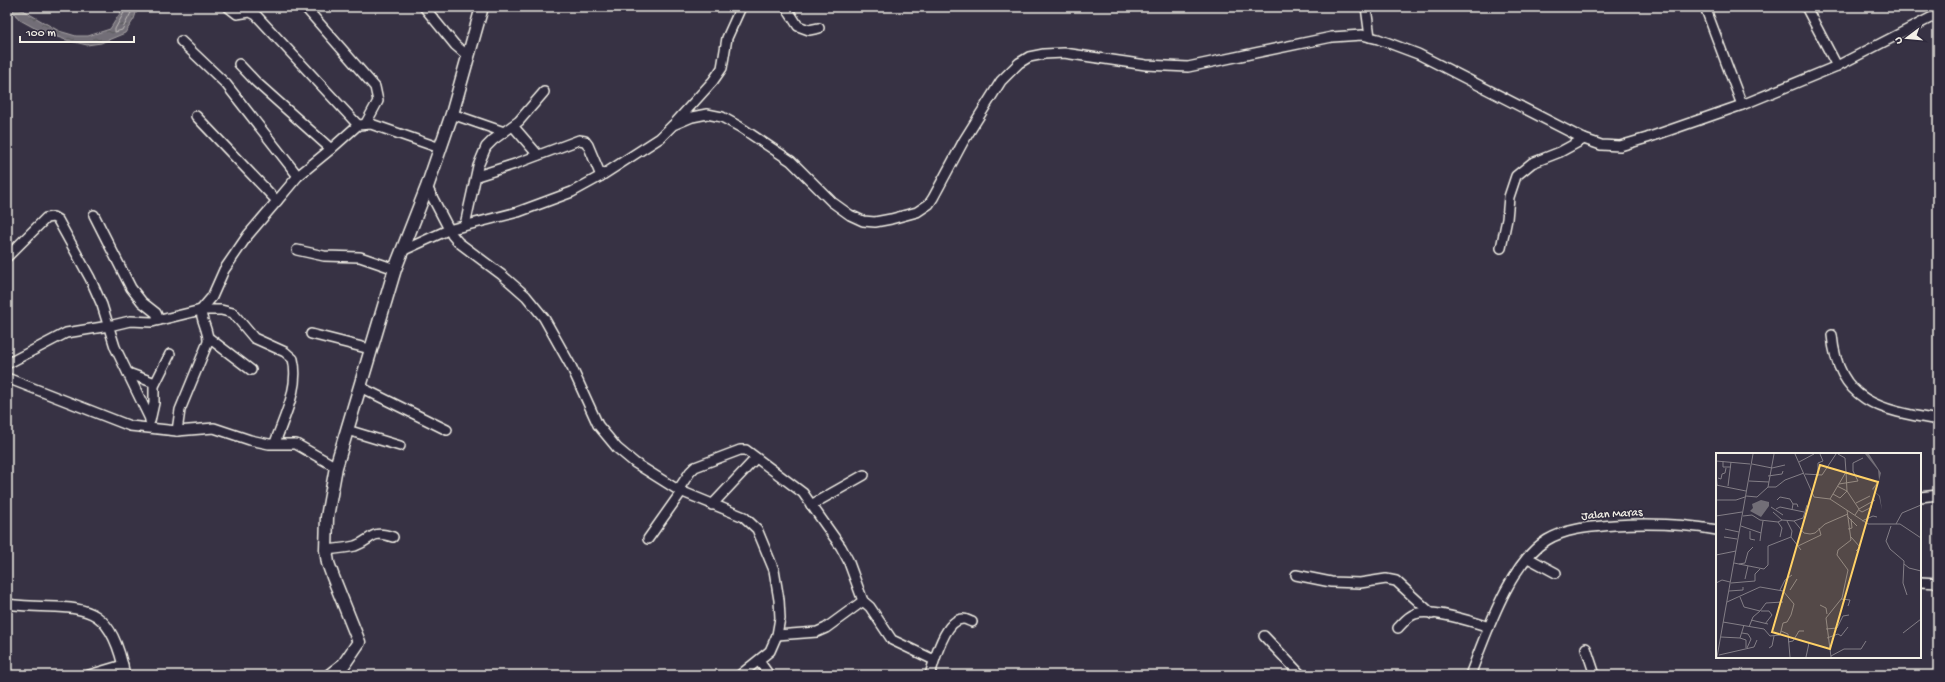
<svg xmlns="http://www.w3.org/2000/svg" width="1945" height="682" font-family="'Gochi Hand',sans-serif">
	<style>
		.water { fill: url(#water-ripples); stroke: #a6a2a4 }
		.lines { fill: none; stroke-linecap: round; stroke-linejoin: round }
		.shore { stroke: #c0bdbb; stroke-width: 1 }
		.minor-casing { stroke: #f4f1e8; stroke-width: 12 }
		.major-casing { stroke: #f4f1e8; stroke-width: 15 }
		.minor { stroke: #2f2a3d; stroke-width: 9 }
		.major { stroke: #2f2a3d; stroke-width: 12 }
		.labels { text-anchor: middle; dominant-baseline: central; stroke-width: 3; stroke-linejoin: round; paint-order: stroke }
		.street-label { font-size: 12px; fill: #f4f1e8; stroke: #2f2a3d }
		.inset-road { fill: none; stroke: #837e86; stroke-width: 1 }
		.view { fill: #ffd166; fill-opacity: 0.15; stroke: #ffd166; stroke-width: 2 }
		.inset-edge { fill: none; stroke: #f4f1e8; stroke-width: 2 }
	</style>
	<defs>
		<pattern id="water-ripples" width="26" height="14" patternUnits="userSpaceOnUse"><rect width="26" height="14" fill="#726e77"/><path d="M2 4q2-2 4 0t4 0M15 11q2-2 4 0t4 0" fill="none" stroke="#5b595c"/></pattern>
	</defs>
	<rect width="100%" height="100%" fill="#373244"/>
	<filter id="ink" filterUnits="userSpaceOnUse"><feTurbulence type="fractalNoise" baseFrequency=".025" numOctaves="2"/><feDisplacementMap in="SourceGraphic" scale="8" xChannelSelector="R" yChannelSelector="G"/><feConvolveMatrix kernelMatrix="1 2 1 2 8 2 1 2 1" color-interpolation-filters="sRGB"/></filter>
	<g filter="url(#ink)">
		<path class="water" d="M9,7H17L59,31L76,36H88L110,29L124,7H138L134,19L125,33L101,43L87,45L66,40L40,31L20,20Z"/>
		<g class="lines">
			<path class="shore" d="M127,7L115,29V32L122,30L134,7"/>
			<defs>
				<g id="minor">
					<path d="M228,7L237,14L250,12L256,15L358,125"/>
					<path d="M305,7L375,87L378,101L366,123"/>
					<path d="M424,7L455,45L469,57"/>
					<path d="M786,7L798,26L809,30L819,28"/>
					<path d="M1366,7L1370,37"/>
					<path d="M1705,7L1742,105"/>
					<path d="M1806,7L1837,66"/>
					<path d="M181,41L226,84L298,176"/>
					<path d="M239,64L256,82L331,149"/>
					<path d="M452,114L504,132"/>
					<path d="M196,116L277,201"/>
					<path d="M675,123L713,81L722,68L727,38L741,7"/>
					<path d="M513,126L538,155"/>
					<path d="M477,176L515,164L579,140L585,141L588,145L601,176"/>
					<path d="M427,187L452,235L458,242L502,275L526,296L544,318L572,368L598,425L617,448L635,463L678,490L744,517L757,529L774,570L779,600L780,618L777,635L770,651L740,675"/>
					<path d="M94,215L131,288L142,302L156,313L159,320"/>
					<path d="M465,225L478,166L486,147L493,140L519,121L544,92"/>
					<path d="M1501,248L1507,219L1509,197L1516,176L1532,163L1560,152L1584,139"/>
					<path d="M297,250L324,256L360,257L395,269"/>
					<path d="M402,251L448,230L518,212L572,192L601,176L660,138L673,125L692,117L707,114L722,117L740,127L791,161L832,202L850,215L863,221L875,222L891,219L917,212L929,204L933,198L963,142L1001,81L1019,63L1029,57L1044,54L1064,53L1146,65L1188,67L1332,37L1362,35L1378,39L1418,54L1584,139L1601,145L1620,146L1647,138L1742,105L1837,66L1938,14"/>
					<path d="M7,257L46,218L53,217L58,220L90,278L102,305L115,347L150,419"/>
					<path d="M201,310L212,297L224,270L248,235L277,201L298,176L331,149L358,125L371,124L440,148"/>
					<path d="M201,310H221L233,313L254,338L285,352L293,359C300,387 284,417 275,443"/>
					<path d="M311,334L370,349"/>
					<path d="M1832,335C1838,402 1880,410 1938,420"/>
					<path d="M209,338L251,370"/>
					<path d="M7,364L66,333L109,326L130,321L152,322L201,310C201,321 209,331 208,342L180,410L177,431"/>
					<path d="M128,373L155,383"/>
					<path d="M7,378L130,426L177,431L214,428L250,440L269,444H296L336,467"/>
					<path d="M360,387L447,430"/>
					<path d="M150,421L154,403V386L170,354"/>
					<path d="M347,430L400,446"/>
					<path d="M678,490L690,472L695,467L740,450H746L803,493L841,547L848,560L863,601L870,607L892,640L934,660"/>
					<path d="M1920,497L1938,495"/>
					<path d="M712,505L756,458"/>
					<path d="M811,505L864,475"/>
					<path d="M648,539L682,491"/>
					<path d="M326,550C336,549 346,548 355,546C373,540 370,529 393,537"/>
					<path d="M1528,558L1556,573"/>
					<path d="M1296,575L1331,582L1360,583L1386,579L1396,581L1432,614"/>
					<path d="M1920,582L1938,583"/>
					<path d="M7,604C75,613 108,590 125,675"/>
					<path d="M1398,628C1403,623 1408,616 1415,614C1429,608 1474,622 1489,627"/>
					<path d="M777,635L817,632L826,628L863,601"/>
					<path d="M1264,636L1301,675"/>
					<path d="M1586,648L1595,675"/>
					<path d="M759,661L769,675"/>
					<path d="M89,675L123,665"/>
					<path d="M930,675C934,661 945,619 963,619C966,619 969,621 972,622"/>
					<path d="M1470,675C1486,635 1509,563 1547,540C1567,528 1592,527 1614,525C1648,523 1684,524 1717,530"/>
				</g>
				<path id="major" d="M330,675L344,664L359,642L333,577L328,563L326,550L327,517L336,467L395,269L427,187L452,114L482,7"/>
			</defs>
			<use href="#minor" class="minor-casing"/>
			<use href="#major" class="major-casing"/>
			<use href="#minor" class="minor"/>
			<use href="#major" class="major"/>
		</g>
	</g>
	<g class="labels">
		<g class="street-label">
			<text transform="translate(1612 515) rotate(-4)">Jalan Maras</text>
		</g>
	</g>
	<g transform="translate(1716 453)">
		<rect width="205" height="205" fill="#373244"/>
		<path d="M149,1H153L165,20L163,28L157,37L164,43L166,57L163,43L156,36L163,27L162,17ZM45,47L53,49V53L45,64L34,58L37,55L36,51Z" fill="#726e77"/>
		<path class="inset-road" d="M79,1L98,44L114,46L152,71H184L205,85M0,8L34,11M7,8V14H15M83,9L98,1M36,11L56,15L69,12M0,19L1,32M89,21L106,22L120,1M52,23L66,21L67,18M102,23V10L107,8L104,1M2,25L5,26L6,21L9,20L10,15M33,28L53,29M123,31L142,28L137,18V10L147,5M0,32L30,38M12,33L15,9M121,33L131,38L130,19M52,34H60L69,27L88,20M117,41L124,45L131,38L143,56L139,62M30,43L41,44L52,34L58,1M114,46L130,19L129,5L122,1M0,47H20L29,44M61,47L64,44L74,46L77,51M140,50L154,43M55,54L67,62M60,56L64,54L88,59M143,56L159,47M76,57L77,51H81L82,54M143,57L146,59L156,54M57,59L66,67M0,63L26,59M27,63L36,62L44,67L62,69L66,67L78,68L88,80L94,81L99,80L109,71L132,61M131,63L141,73M78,68L87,65L91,52M146,68L157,63L161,64M62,69L66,75L64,84M180,71L186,60L205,52M25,73L45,80L44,88M175,73L170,88L174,96L188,108L187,130L191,142M9,76L23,79M132,76L136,75L135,66M34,78V86L39,87M45,80L47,68M8,84L21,86M75,84L85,97M135,84L144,94L140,98M82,93L105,82L103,75M0,102L20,98M18,110L48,116L52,112V93L75,84L76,78L71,68M23,111L29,110L32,99L37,94M188,111L193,115L205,118M29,126L32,113M0,130L6,127L14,129M15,130L39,128V121L44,116M64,137L69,127L76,122M74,137L81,126M13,138L27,137V134M24,144L28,154L44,158L37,164L33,174M125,146L134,147L132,153M11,149L44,134L67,138L78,151L75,162L71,169L67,170L65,178M104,152L110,155L111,161M44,158L50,150L67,149M45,158H53L56,162L49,171M35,167L52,171M7,169L48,176L54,183L64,182L65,178M110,176L121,175L127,163L133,162M65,178L72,181L74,204M26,180L32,181L35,186L31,195M187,180L205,166M5,184L24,185L28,172M24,185L30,187V195M111,185L122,181L125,183L132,174M72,189L77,188L83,178H88M53,195L56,193L58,183M3,202L38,194L41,187M115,203L128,196H145L150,188M1,204L37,1M90,204L93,190M115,204L110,165L126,145L132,117L121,102L122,97L135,87L131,57"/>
		<path class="view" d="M104,12L162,29L114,196L56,179Z"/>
		<rect width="205" height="205" class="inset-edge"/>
	</g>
	<rect width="1945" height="682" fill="none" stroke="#2f2a3d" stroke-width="24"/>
	<rect x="12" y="12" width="1921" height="658" fill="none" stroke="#f4f1e8" stroke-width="1.5" filter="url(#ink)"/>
	<g transform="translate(1907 38) rotate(254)" stroke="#2f2a3d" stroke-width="3" paint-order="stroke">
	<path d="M0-3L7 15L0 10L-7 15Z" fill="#f4f1e8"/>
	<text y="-6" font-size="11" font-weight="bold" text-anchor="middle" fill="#f4f1e8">U</text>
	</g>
	<path d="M20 36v6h114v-6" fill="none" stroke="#f4f1e8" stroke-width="2"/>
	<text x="26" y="36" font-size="12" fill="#f4f1e8" stroke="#2f2a3d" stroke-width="3" paint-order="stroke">100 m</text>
</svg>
